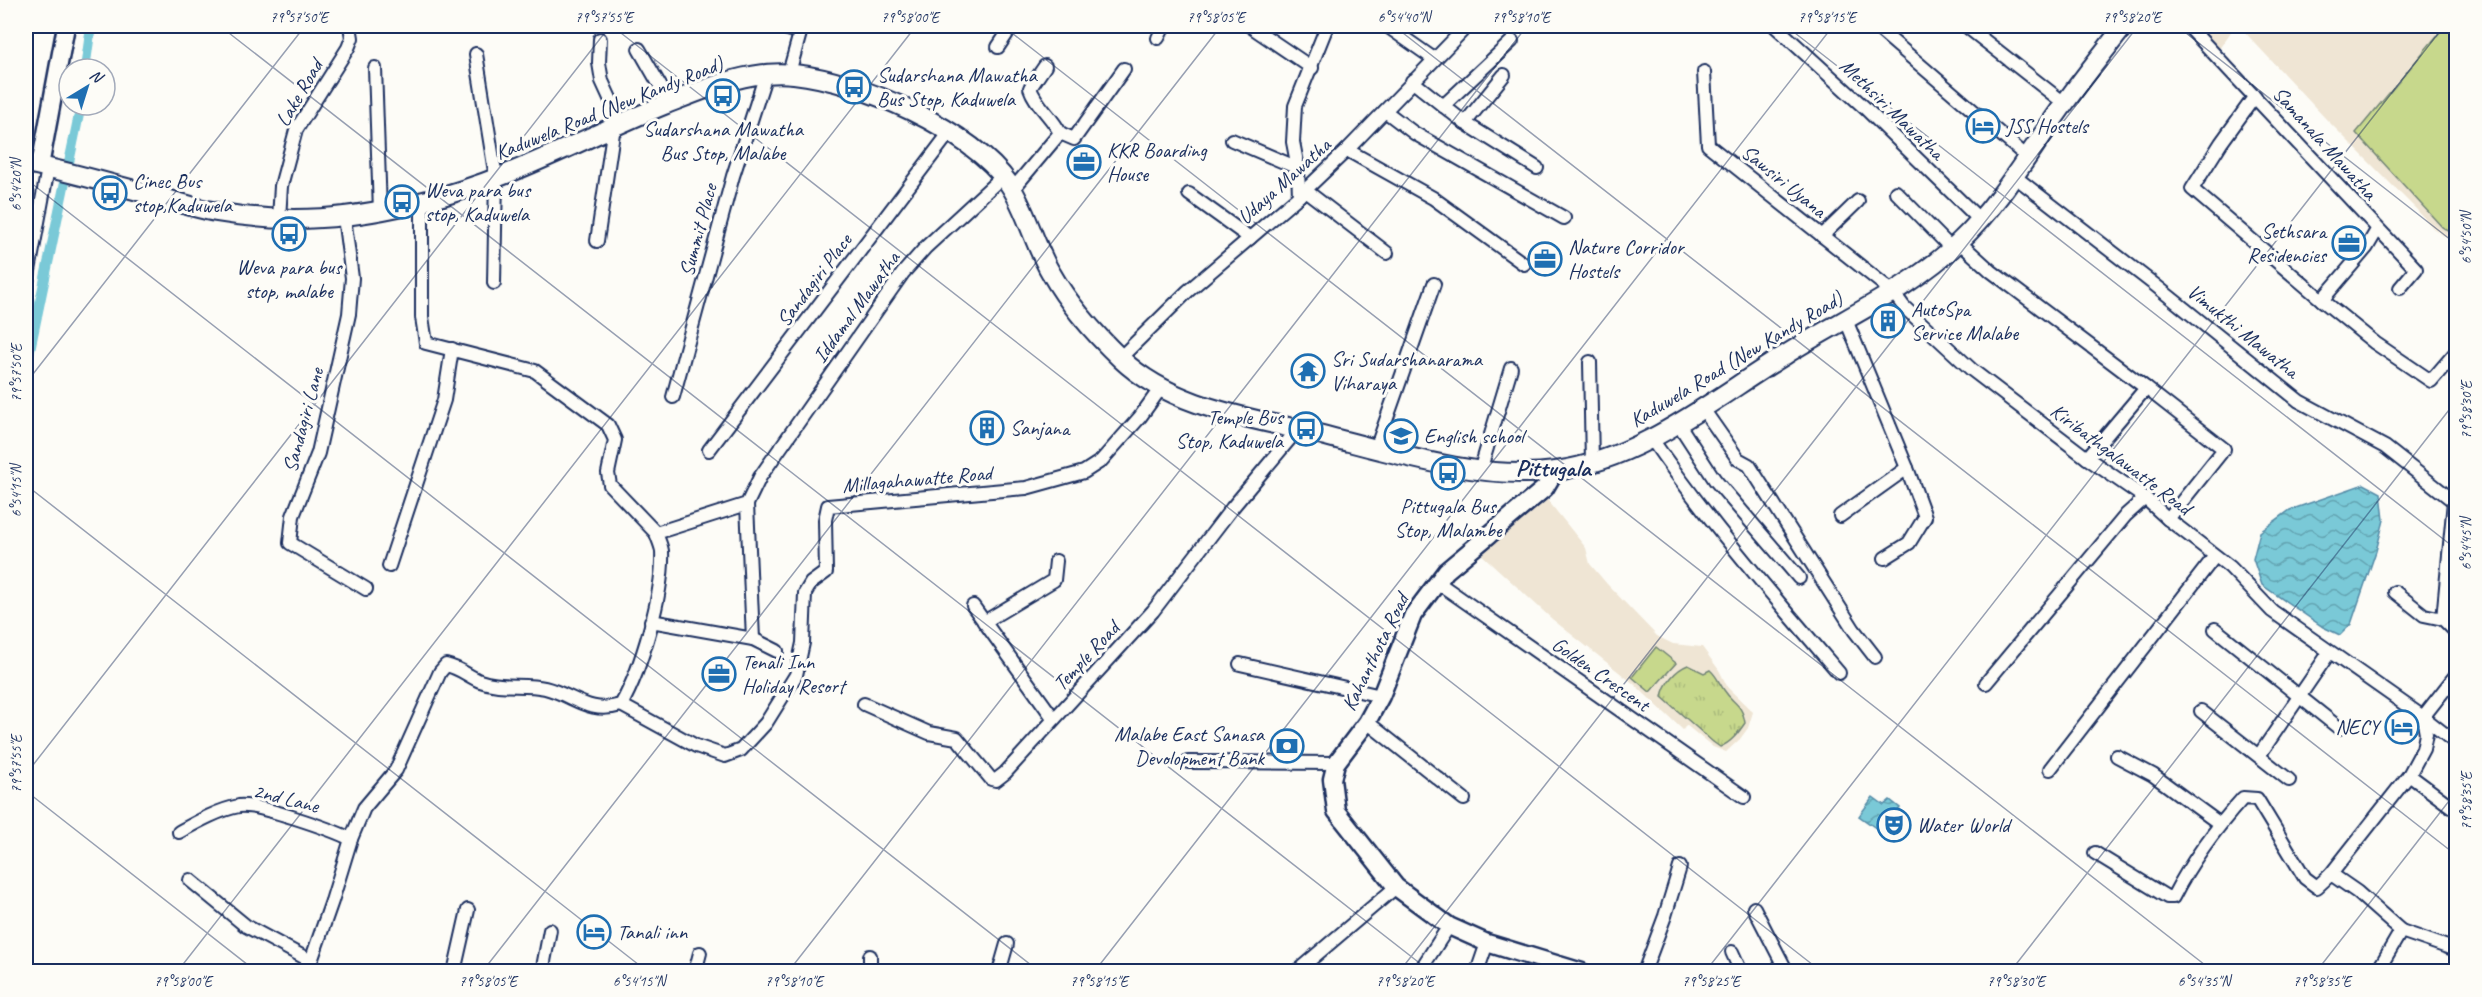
<svg xmlns="http://www.w3.org/2000/svg" width="2482" height="997" viewBox="0 0 2482 997" font-family="Caveat,sans-serif">
<style>
.built{fill:#efe5d4}
.park{fill:url(#park-tufts);stroke:#718475;stroke-width:1.5}
.pitch{fill:#c7d88c;stroke:#718475;stroke-width:1.5}
.water{fill:url(#water-waves);stroke:#548ba7;stroke-width:1.5}
.lines{fill:none;stroke-linecap:round;stroke-linejoin:round}
.canal{stroke:#7ac9d7;stroke-width:10}
.street-casing{stroke:#1b2f5e;stroke-width:16}
.secondary-casing{stroke:#1b2f5e;stroke-width:21}
.primary-casing{stroke:#1b2f5e;stroke-width:22}
.street{stroke:#fdfcf7;stroke-width:12}
.secondary{stroke:#fdfcf7;stroke-width:16}
.primary{stroke:#fdfcf7;stroke-width:18}
.ticks{fill:none;stroke:#1b2f5e;stroke-width:1.5;stroke-opacity:0.45}
.labels{text-anchor:middle;stroke-width:6;stroke-linejoin:round;paint-order:stroke}
.poi-label{font-size:21px;fill:#1b2f5e;stroke:#fdfcf7;text-anchor:start}
.street-label{font-size:21px;fill:#1b2f5e;stroke:#fdfcf7}
.quarter-label{font-size:24px;font-weight:bold;fill:#1b2f5e;stroke:#fdfcf7}
.neatline{fill:none;stroke:#1b2f5e;stroke-width:2}
.ticks-label{font-size:15px;text-anchor:middle;fill:#1b2f5e}
</style>
<defs>
<pattern id="park-tufts" width="24" height="20" patternUnits="userSpaceOnUse" patternTransform="scale(1.5)"><rect width="24" height="20" fill="#c7d88c"/><path d="M3 7l-1-3M5 7V3M7 7l1-3M15 17l-1-3M17 17v-4M19 17l1-3" fill="none" stroke="#aaba7b"/></pattern>
<pattern id="water-waves" width="16" height="10" patternUnits="userSpaceOnUse" patternTransform="scale(1.5)"><rect width="16" height="10" fill="#7ac9d7"/><path d="M0 5q4-4 8 0t8 0" fill="none" stroke="#63a4b2"/></pattern>
</defs>
<rect width="100%" height="100%" fill="#fdfcf7"/>
<filter id="ink" filterUnits="userSpaceOnUse"><feTurbulence type="fractalNoise" baseFrequency=".0167" numOctaves="2"/><feDisplacementMap in="SourceGraphic" scale="12" xChannelSelector="R" yChannelSelector="G"/><feConvolveMatrix kernelMatrix="1 2 1 2 8 2 1 2 1" color-interpolation-filters="sRGB"/></filter>
<g filter="url(#ink)">
<g class="built">
<polygon points="2193,26 2235,26 2217,52"/>
<polygon points="2239,26 2456,26 2456,241 2448,239 2433,228 2416,209 2326,119"/>
<polygon points="1545,497 1586,548 1590,564 1607,584 1657,636 1673,644 1702,647 1719,670 1728,688 1753,712 1748,728 1740,739 1726,752 1713,747 1686,725 1683,730 1634,684 1552,619 1479,552 1503,535"/>
</g>
<path class="park" d="M1688,665L1704,673L1710,670C1717,676 1719,683 1724,690C1733,704 1742,703 1745,723C1738,733 1732,742 1720,747L1713,742L1662,697C1664,684 1675,670 1688,665Z"/>
<g class="pitch">
<polygon points="2445,26 2456,26 2456,236 2442,227 2356,133"/>
<polygon points="1656,647 1676,663 1650,692 1632,677"/>
</g>
<g class="water">
<polygon points="2364,484 2381,493 2384,520 2376,551 2351,624 2340,635 2323,627 2262,585 2253,559 2260,532 2290,510"/>
<polygon points="1873,797 1884,805 1890,800 1900,808 1897,812 1908,820 1894,841 1859,816"/>
</g>
<g class="lines">
<g class="canal">
<polyline points="85,69 91,26"/>
<polyline points="26,369 81,105"/>
</g>
<g class="street-casing">
<g id="street">
<polyline points="778,26 800,33"/>
<polyline points="1250,26 1312,68"/>
<polyline points="1387,26 1434,59"/>
<polyline points="1775,26 1865,108 1980,220"/>
<polyline points="1875,26 2027,157"/>
<polyline points="1966,26 2064,103"/>
<polyline points="2188,26 2416,269 2400,288"/>
<polyline points="1158,38 1164,26"/>
<polyline points="998,47 1012,26"/>
<polyline points="639,49 670,103"/>
<polyline points="476,54 496,178 494,283"/>
<path d="M1045,66L1030,88C1036,106 1052,116 1060,133"/>
<polyline points="375,68 380,211"/>
<polyline points="1704,72 1708,145 1893,292 1904,307 1972,370 2087,458 2145,498 2168,519 2230,567 2272,611 2423,717 2426,734 2423,749 2409,775 2331,874"/>
<polyline points="789,73 802,26"/>
<polyline points="1412,81 1465,123 1537,168"/>
<polyline points="2255,96 2221,143 2192,189 2322,300 2367,247 2377,230"/>
<polyline points="1443,106 1512,41"/>
<polyline points="1385,111 1414,133 1564,218"/>
<polyline points="1465,123 1504,75"/>
<polyline points="1232,140 1298,168"/>
<polyline points="1347,150 1433,198 1524,264"/>
<polyline points="2014,176 2155,285 2299,401 2385,447 2456,503"/>
<polyline points="1013,189 1060,133 1074,139 1124,69"/>
<polyline points="1305,190 1387,253"/>
<polyline points="1896,192 1952,249"/>
<polyline points="1189,194 1250,238"/>
<polyline points="1299,196 1298,168 1293,142 1295,106 1327,26"/>
<polyline points="422,202 422,317 426,343 535,371 608,425 615,440 608,473 610,485 656,533"/>
<polyline points="344,217 352,278 349,314 318,453 293,516 290,543 366,589"/>
<polyline points="279,219 281,186 296,130 348,48 352,38 350,26"/>
<polyline points="1822,236 1858,201"/>
<polyline points="597,241 614,126 613,105 602,81 599,63 600,39"/>
<polyline points="1959,242 1991,271 2146,388 2087,458"/>
<polyline points="26,287 48,168"/>
<polyline points="2322,300 2375,343 2431,381 2456,352"/>
<polyline points="1846,320 1907,468 1925,517 1909,543 1885,558"/>
<polyline points="1120,358 1188,291 1299,196 1347,150 1467,26"/>
<polyline points="1590,362 1592,463"/>
<polyline points="2146,388 2224,449 2168,519"/>
<polyline points="673,397 733,176 766,74"/>
<polyline points="1703,409 1738,459 1749,465 1854,630 1875,657"/>
<polyline points="1678,423 1715,480 1799,578"/>
<path d="M1651,438C1708,521 1774,597 1839,673"/>
<polyline points="1376,449 1434,284"/>
<polyline points="709,450 950,132"/>
<polyline points="1480,471 1511,368"/>
<polyline points="747,504 753,639"/>
<polyline points="1840,516 1907,468"/>
<polyline points="389,566 444,400 452,349"/>
<polyline points="1437,582 1744,797"/>
<polyline points="2395,592 2424,615 2443,619 2456,632"/>
<polyline points="973,606 1054,719"/>
<polyline points="2443,619 2454,501"/>
<polyline points="651,621 753,639 777,651"/>
<polyline points="984,622 1054,580 1056,561"/>
<polyline points="2215,629 2339,728"/>
<polyline points="1240,664 1381,696"/>
<polyline points="2456,675 2423,717 2456,743"/>
<polyline points="1986,683 2126,515 2145,498"/>
<polyline points="864,704 929,733 957,738 991,779 996,780 1005,773 1153,611 1232,508 1298,429"/>
<polyline points="621,705 696,746 725,756 741,750 766,723 796,675 803,643 805,593 811,583 826,572 825,520 828,506 1026,488 1084,472 1101,461 1140,417 1160,389"/>
<polyline points="2201,711 2289,780"/>
<polyline points="1367,722 1464,799"/>
<polyline points="2260,754 2329,653"/>
<polyline points="2117,756 2153,775 2220,824"/>
<polyline points="1188,762 1336,763"/>
<polyline points="2050,769 2215,556"/>
<polyline points="2409,775 2456,810"/>
<path d="M179,832C197,822 218,810 239,806C257,803 333,830 351,839"/>
<path d="M2095,853L2167,897H2173C2192,860 2215,829 2243,798L2257,799L2305,878L2317,887L2331,874L2357,892L2401,931L2377,972"/>
<polyline points="190,880 246,926 311,961"/>
<polyline points="1754,908 1787,972"/>
<polyline points="2401,931 2456,950"/>
<polyline points="1732,952 1741,972"/>
<polyline points="870,956 870,972"/>
<path d="M304,972L311,961L332,901L351,839L364,808L396,770L440,672L446,665C460,668 468,676 480,681C501,689 524,683 545,688C574,695 588,715 621,705C641,670 664,592 662,551C661,545 658,539 656,533L747,504L760,477L903,273L926,247L1003,176"/>
<polyline points="454,972 468,910"/>
<polyline points="542,972 550,930"/>
<polyline points="695,972 700,953"/>
<polyline points="999,972 1007,944"/>
<polyline points="1296,972 1396,887"/>
<polyline points="1419,972 1449,926"/>
<polyline points="1477,972 1487,943"/>
<polyline points="1644,972 1665,916 1680,867"/>
</g>
</g>
<g class="secondary-casing">
<g id="secondary">
<polyline points="40,166 66,26"/>
<polyline points="1555,471 1545,488 1446,571 1413,615 1381,696 1367,722 1336,763 1332,779 1336,811 1396,887 1449,926 1487,943 1582,972"/>
</g>
</g>
<g class="primary-casing">
<path id="primary" d="M26,163C66,171 105,182 145,193C169,199 193,208 216,212C290,225 352,219 424,201C507,181 585,137 664,105C705,89 749,69 794,74C860,81 970,129 1009,184C1027,211 1034,245 1051,273C1069,305 1095,334 1121,359C1175,410 1256,418 1326,436C1396,454 1484,481 1556,471C1642,459 1713,399 1785,355C1843,318 1910,290 1960,241C1996,207 2022,164 2050,124C2073,90 2099,58 2124,26"/>
</g>
<use href="#street" class="street"/>
<use href="#secondary" class="secondary"/>
<use href="#primary" class="primary"/>
</g>
</g>
<path class="ticks" d="M220,26L1431,972M612,26L1822,972M1003,26L2214,972M1394,26L2456,855M1786,26L2456,549M2177,26L2456,244M26,179L1040,972M26,383L305,26M26,485L648,972M26,774L610,26M26,791L257,972M177,972L916,26M482,972L1221,26M788,972L1527,26M1094,972L1833,26M1399,972L2138,26M1705,972L2444,26M2010,972L2456,401M2316,972L2456,792"/>
<defs>
<g id="bus-ring" transform="scale(1.725)"><circle r="9.5" fill="#fdfcf7" stroke="#1f6fb2" stroke-width="1.5"/><path d="M-5-6H5V4H4V6H2V4H-2V6H-4V4H-5ZM-3.5-4V0h7V-4ZM-3.5 1.2v1.5H-2V1.2ZM2 1.2v1.5H3.5V1.2Z" fill="#1f6fb2"/></g>
<g id="hotel-ring" transform="scale(1.725)"><circle r="9.5" fill="#fdfcf7" stroke="#1f6fb2" stroke-width="1.5"/><path d="M-6-4.5h1.5V1H6V5H4.5V3h-9V5H-6ZM-4 0a1.8 1.8 0 1 1 3.6 0ZM.5 0V-2.5h3Q6-2.5 6 0Z" fill="#1f6fb2"/></g>
<g id="office-ring" transform="scale(1.725)"><circle r="9.5" fill="#fdfcf7" stroke="#1f6fb2" stroke-width="1.5"/><path d="M-6-3h4V-5.5h4V-3h4V5H-6ZM-1-4.5V-3h2v-1.5ZM-6 0V1H6V0Z" fill="#1f6fb2"/></g>
<g id="building-ring" transform="scale(1.725)"><circle r="9.5" fill="#fdfcf7" stroke="#1f6fb2" stroke-width="1.5"/><path d="M-4-6H4V6H1V3H-1V6H-4ZM-2.5-4.3h1.7v1.8h-1.7ZM.8-4.3h1.7v1.8H.8ZM-2.5-1h1.7V.8h-1.7ZM.8-1h1.7V.8H.8Z" fill="#1f6fb2"/></g>
<g id="temple-ring" transform="scale(1.725)"><circle r="9.5" fill="#fdfcf7" stroke="#1f6fb2" stroke-width="1.5"/><path d="M0-6L5-2H3V0L6.5 2.5H4V6H1.5V3h-3V6H-4V2.5H-6.5L-3 0V-2H-5Z" fill="#1f6fb2"/></g>
<g id="school-ring" transform="scale(1.725)"><circle r="9.5" fill="#fdfcf7" stroke="#1f6fb2" stroke-width="1.5"/><path d="M0-5L7-2L0 1L-7-2ZM-4 1L0 2.5L4 1V4Q0 6-4 4Z" fill="#1f6fb2"/></g>
<g id="bank-ring" transform="scale(1.725)"><circle r="9.5" fill="#fdfcf7" stroke="#1f6fb2" stroke-width="1.5"/><path d="M-6-4H6V4H-6ZM0-2.3a2.3 2.3 0 1 0 0 4.6a2.3 2.3 0 1 0 0-4.6Z" fill="#1f6fb2"/></g>
<g id="theatre-ring" transform="scale(1.725)"><circle r="9.5" fill="#fdfcf7" stroke="#1f6fb2" stroke-width="1.5"/><path d="M-5-5.5Q0-4 5-5.5V0Q5 5 0 6Q-5 5-5 0ZM-3.3-2.5H-1v1.5H-3.3ZM1-2.5H3.3v1.5H1ZM-2.8 1Q0 5.5 2.8 1Z" fill="#1f6fb2"/></g>
</defs>
<g fill-rule="evenodd">
<use href="#bus-ring" x="854" y="87"/>
<use href="#bus-ring" x="723" y="96"/>
<use href="#hotel-ring" x="1983" y="126"/>
<use href="#office-ring" x="1084" y="162"/>
<use href="#bus-ring" x="110" y="193"/>
<use href="#bus-ring" x="402" y="202"/>
<use href="#bus-ring" x="289" y="234"/>
<use href="#office-ring" x="2349" y="243"/>
<use href="#office-ring" x="1545" y="259"/>
<use href="#building-ring" x="1888" y="321"/>
<use href="#temple-ring" x="1308" y="371"/>
<use href="#building-ring" x="987" y="428"/>
<use href="#bus-ring" x="1306" y="429"/>
<use href="#school-ring" x="1401" y="436"/>
<use href="#bus-ring" x="1448" y="473"/>
<use href="#office-ring" x="719" y="674"/>
<use href="#hotel-ring" x="2402" y="727"/>
<use href="#bank-ring" x="1287" y="746"/>
<use href="#theatre-ring" x="1894" y="825"/>
<use href="#hotel-ring" x="594" y="932"/>
</g>
<g class="labels">
<g class="poi-label">
<text x="877" y="82">Sudarshana Mawatha<tspan x="877" dy="24">Bus Stop, Kaduwela</tspan></text>
<text x="2006" y="133">JSS Hostels</text>
<text x="723" y="136" text-anchor="middle">Sudarshana Mawatha<tspan x="723" dy="24">Bus Stop, Malabe</tspan></text>
<text x="1107" y="157">KKR Boarding<tspan x="1107" dy="24">House</tspan></text>
<text x="133" y="188">Cinec Bus<tspan x="133" dy="24">stop,Kaduwela</tspan></text>
<text x="425" y="197">Weva para bus<tspan x="425" dy="24">stop, Kaduwela</tspan></text>
<text x="2326" y="238" text-anchor="end">Sethsara<tspan x="2326" dy="24">Residencies</tspan></text>
<text x="1568" y="254">Nature Corridor<tspan x="1568" dy="24">Hostels</tspan></text>
<text x="289" y="274" text-anchor="middle">Weva para bus<tspan x="289" dy="24">stop, malabe</tspan></text>
<text x="1911" y="316">AutoSpa<tspan x="1911" dy="24">Service Malabe</tspan></text>
<text x="1331" y="366">Sri Sudarshanarama<tspan x="1331" dy="24">Viharaya</tspan></text>
<text x="1283" y="424" text-anchor="end">Temple Bus<tspan x="1283" dy="24">Stop, Kaduwela</tspan></text>
<text x="1010" y="435">Sanjana</text>
<text x="1424" y="443">English school</text>
<text x="1448" y="513" text-anchor="middle">Pittugala Bus<tspan x="1448" dy="24">Stop, Malambe</tspan></text>
<text x="742" y="669">Tenali Inn<tspan x="742" dy="24">Holiday Resort</tspan></text>
<text x="2379" y="734" text-anchor="end">NECY</text>
<text x="1264" y="741" text-anchor="end">Malabe East Sanasa<tspan x="1264" dy="24">Devolopment Bank</tspan></text>
<text x="1917" y="832">Water World</text>
<text x="617" y="939">Tanali inn</text>
</g>
<g class="street-label">
<text transform="translate(299 93) rotate(-60)" y="7">Lake Road</text>
<text transform="translate(609 108) rotate(-22)" y="7">Kaduwela Road (New Kandy Road)</text>
<text transform="translate(1892 109) rotate(44)" y="7">Methsiri Mawatha</text>
<text transform="translate(2325 143) rotate(48)" y="7">Samanala Mawatha</text>
<text transform="translate(1284 181) rotate(-42)" y="7">Udaya Mawatha</text>
<text transform="translate(1784 181) rotate(39)" y="7">Sawsiri Uyana</text>
<text transform="translate(698 230) rotate(-75)" y="7">Summit Place</text>
<text transform="translate(814 280) rotate(-53)" y="7">Sandagiri Place</text>
<text transform="translate(856 307) rotate(-54)" y="7">Iddamal Mawatha</text>
<text transform="translate(2243 331) rotate(39)" y="7">Vimukthi Mawatha</text>
<text transform="translate(1736 359) rotate(-31)" y="7">Kaduwela Road (New Kandy Road)</text>
<text transform="translate(303 420) rotate(-75)" y="7">Sandagiri Lane</text>
<text transform="translate(2121 459) rotate(37)" y="7">Kiribathgalawatte Road</text>
<text transform="translate(917 479) rotate(-5)" y="7">Millagahawatte Road</text>
<text transform="translate(1375 652) rotate(-64)" y="7">Kahanthota Road</text>
<text transform="translate(1086 656) rotate(-47)" y="7">Temple Road</text>
<text transform="translate(1601 674) rotate(35)" y="7">Golden Crescent</text>
<text transform="translate(286 798) rotate(14)" y="7">2nd Lane</text>
</g>
<g class="quarter-label">
<text x="1553" y="476">Pittugala</text>
</g>
</g>
<rect width="2482" height="997" fill="none" stroke="#fdfcf7" stroke-width="66"/>
<g transform="translate(87 87) rotate(38)"><circle r="28" fill="#fdfcf7" stroke="#a3aaba" stroke-width="1.5"/>
<path d="M0-4.5L10 22L0 15L-10 22Z" fill="#1f6fb2"/>
<text y="-9" font-size="16" font-weight="bold" text-anchor="middle" fill="#1b2f5e">N</text>
</g>
<rect x="33" y="33" width="2416" height="931" class="neatline"/>
<g class="ticks-label">
<text x="299" y="22">79°57'50"E</text>
<text x="604" y="22">79°57'55"E</text>
<text x="910" y="22">79°58'00"E</text>
<text x="1216" y="22">79°58'05"E</text>
<text x="1404" y="22">6°54'40"N</text>
<text x="1521" y="22">79°58'10"E</text>
<text x="1827" y="22">79°58'15"E</text>
<text x="2132" y="22">79°58'20"E</text>
<text transform="translate(16 185) rotate(-90)" y="5">6°54'20"N</text>
<text transform="translate(2466 238) rotate(-90)" y="5">6°54'50"N</text>
<text transform="translate(16 373) rotate(-90)" y="5">79°57'50"E</text>
<text transform="translate(2466 410) rotate(-90)" y="5">79°58'30"E</text>
<text transform="translate(16 491) rotate(-90)" y="5">6°54'15"N</text>
<text transform="translate(2466 544) rotate(-90)" y="5">6°54'45"N</text>
<text transform="translate(16 764) rotate(-90)" y="5">79°57'55"E</text>
<text transform="translate(2466 801) rotate(-90)" y="5">79°58'35"E</text>
<text x="183" y="986">79°58'00"E</text>
<text x="488" y="986">79°58'05"E</text>
<text x="639" y="986">6°54'15"N</text>
<text x="794" y="986">79°58'10"E</text>
<text x="1099" y="986">79°58'15"E</text>
<text x="1405" y="986">79°58'20"E</text>
<text x="1711" y="986">79°58'25"E</text>
<text x="2016" y="986">79°58'30"E</text>
<text x="2204" y="986">6°54'35"N</text>
<text x="2322" y="986">79°58'35"E</text>
</g>
</svg>
